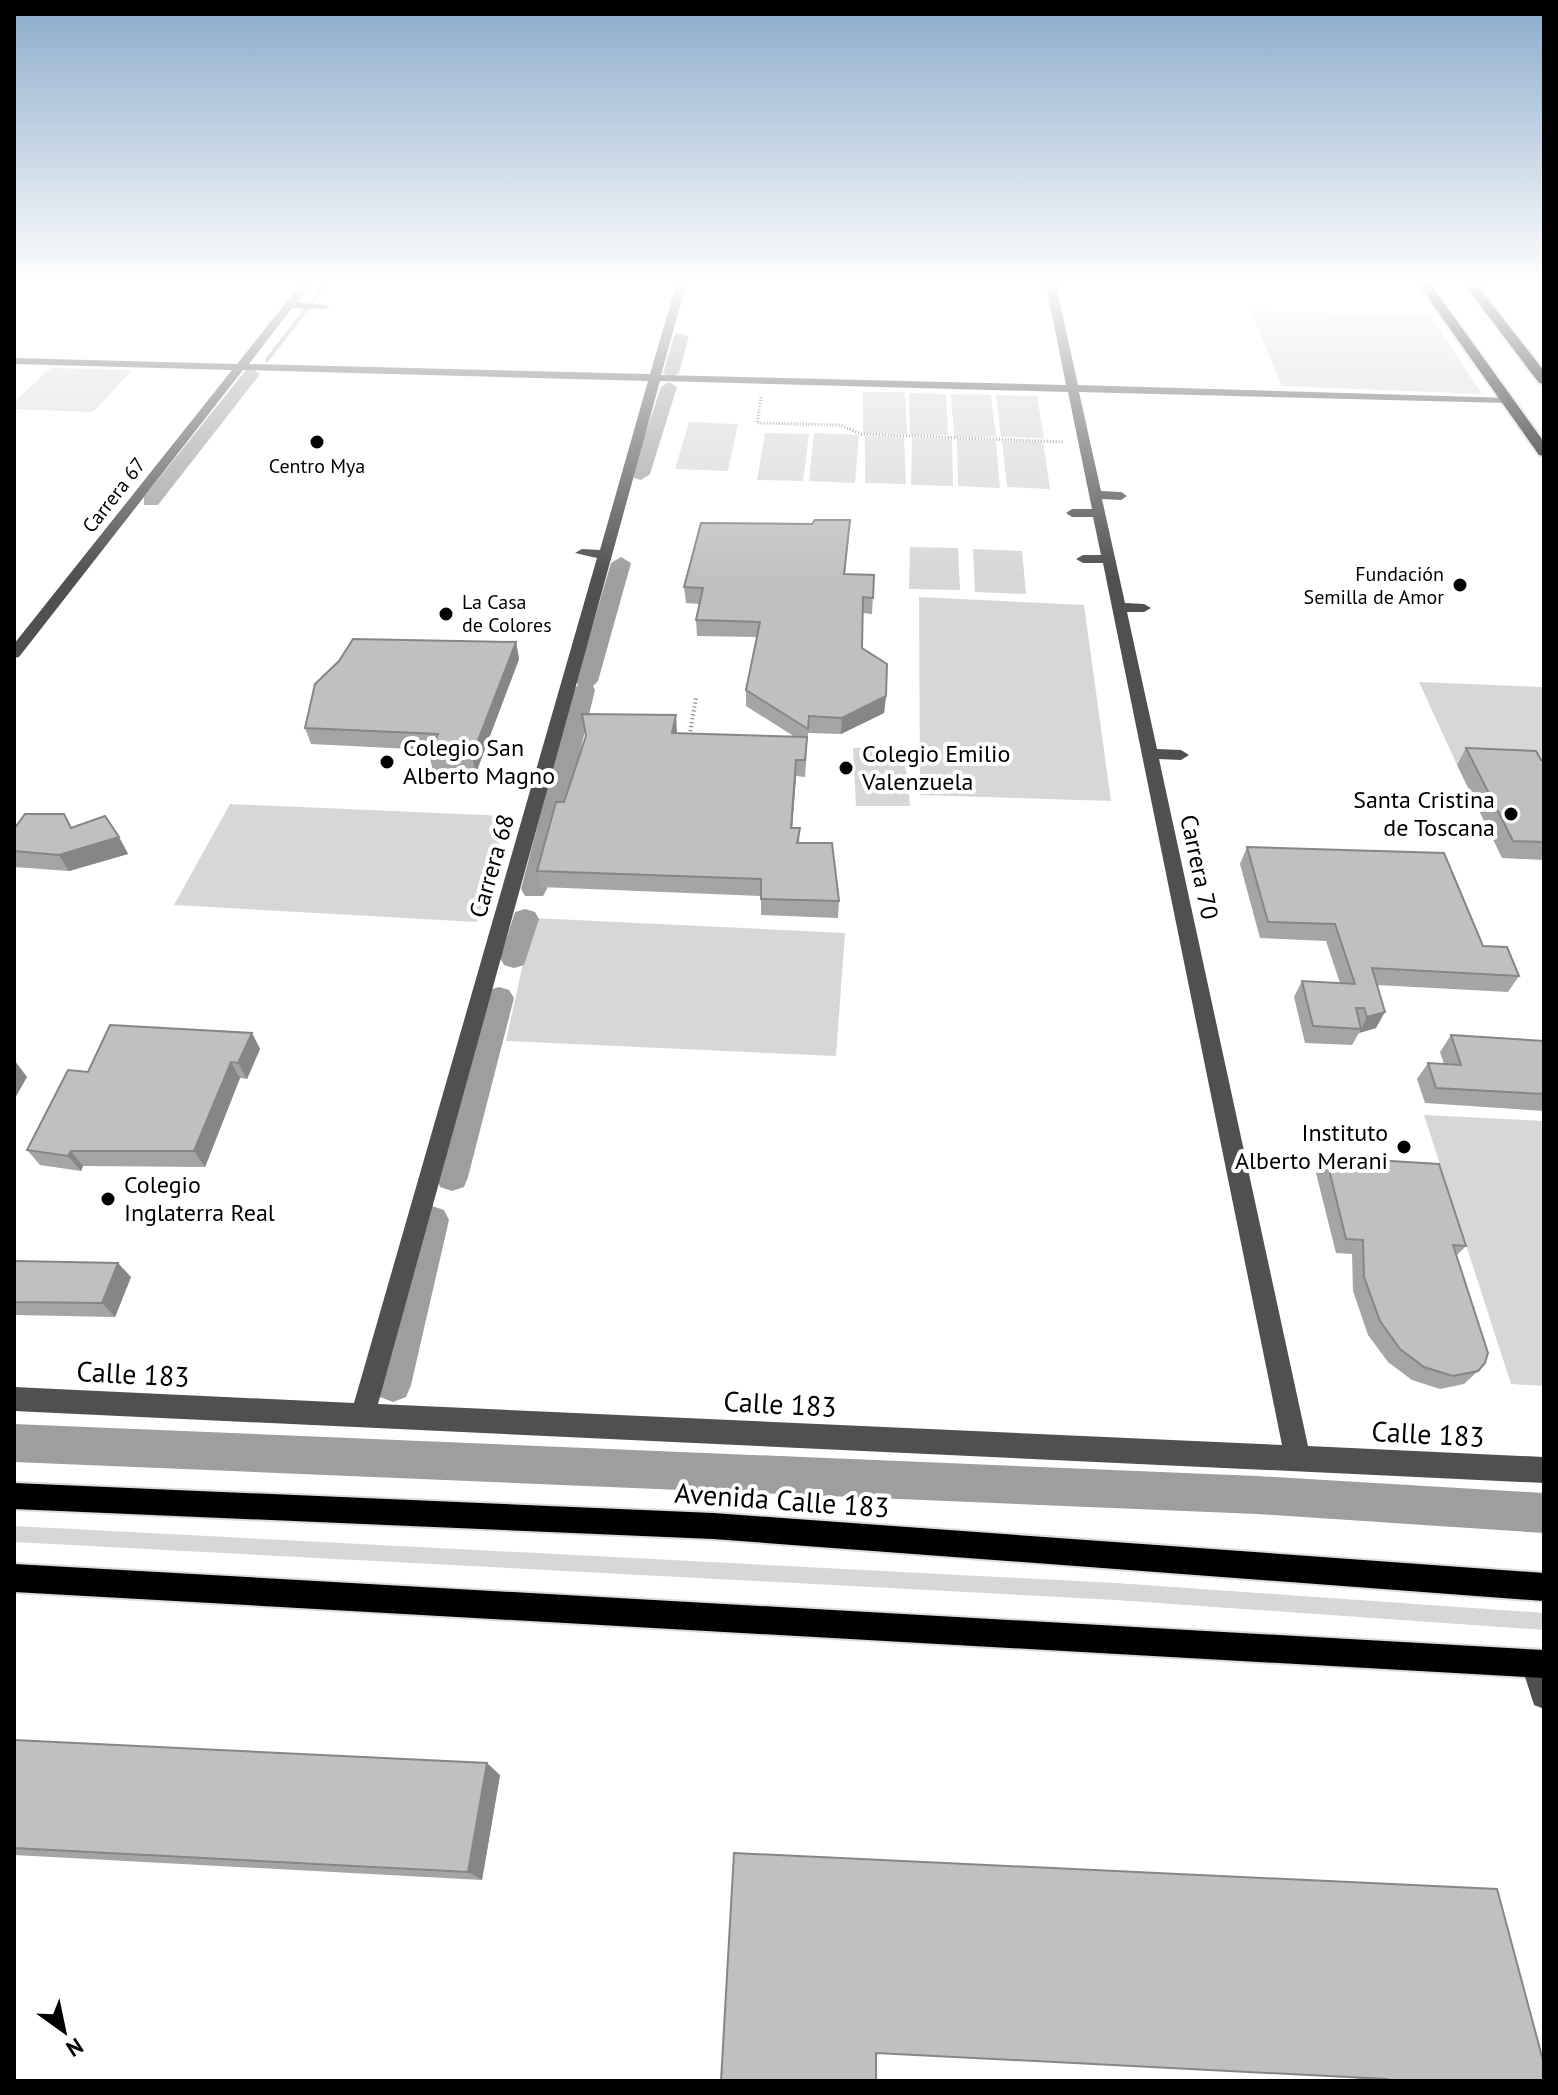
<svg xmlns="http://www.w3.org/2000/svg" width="1558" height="2095" viewBox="0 0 1558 2095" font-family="'PT Sans',sans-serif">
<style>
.green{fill:#d7d7d7}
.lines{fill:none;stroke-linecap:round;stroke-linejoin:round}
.stream{stroke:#9e9e9e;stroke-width:4}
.canal{fill:#9e9e9e;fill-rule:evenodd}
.major-casing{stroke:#dbdbdb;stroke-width:4}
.highway-casing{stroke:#dbdbdb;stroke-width:4}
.path-far1{stroke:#727272;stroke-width:3;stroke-dasharray:1 2;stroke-linecap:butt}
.path{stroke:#727272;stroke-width:4;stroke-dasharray:1 3;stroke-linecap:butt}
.minor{fill:#505050;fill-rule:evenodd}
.major{fill:#000;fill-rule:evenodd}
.highway{fill:#000;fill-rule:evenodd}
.wall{fill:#a5a5a5}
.shaded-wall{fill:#868686}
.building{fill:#c0c0c0;stroke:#868686;stroke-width:2}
.poi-dot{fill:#000;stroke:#fff;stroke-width:3}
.labels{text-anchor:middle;stroke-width:8;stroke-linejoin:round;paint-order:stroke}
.far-poi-label{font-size:20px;fill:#000;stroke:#fff}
.far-street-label{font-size:20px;fill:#000;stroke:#fff}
.poi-label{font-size:24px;fill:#000;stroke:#fff;text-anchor:start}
.street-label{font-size:24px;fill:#000;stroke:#fff}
.near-street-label{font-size:28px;fill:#000;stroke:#fff}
</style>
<rect width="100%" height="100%" fill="#fff"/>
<g class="green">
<polygon points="1251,311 1429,315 1482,394 1282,386"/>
<polygon points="51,368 132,370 93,412 14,409 14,402"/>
<polygon points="863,392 905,392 907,434 863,433"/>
<polygon points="909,393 946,394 948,435 910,435"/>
<polygon points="951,394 991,395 996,437 954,437"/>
<polygon points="996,395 1037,396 1044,438 1001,437"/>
<polygon points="689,422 738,424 728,471 675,469"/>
<polygon points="765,433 809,434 803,481 757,480"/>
<polygon points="814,433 859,435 855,483 809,481"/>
<polygon points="865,436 904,437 906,484 865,483"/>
<polygon points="912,438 952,439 953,486 911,485"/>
<polygon points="957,439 996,441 1000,488 958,486"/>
<polygon points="1002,441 1043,442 1050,489 1007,487"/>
<polygon points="910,547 958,548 960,590 909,589"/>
<polygon points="973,549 1022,551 1026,594 975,592"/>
<polygon points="919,597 1084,605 1111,801 920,795"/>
<polygon points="1419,682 1544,687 1544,768 1457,765"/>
<polygon points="904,747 910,806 856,806 853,748"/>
<polygon points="230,804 507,816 477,922 174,905"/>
<polygon points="533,918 845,933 836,1056 506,1041"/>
<polygon points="1424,1115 1544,1121 1544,1386 1511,1384"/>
<polygon points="14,1526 1116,1583 1544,1613 1544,1630 1116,1600 14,1542"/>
</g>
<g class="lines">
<polyline class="stream" points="267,360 325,285"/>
<g class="canal">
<polygon points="675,333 689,336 679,373 671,378 663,373"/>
<polygon points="252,369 260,374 158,505 144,505 144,497 246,370"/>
<polygon points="669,382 677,387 650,474 641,480 634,478 632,474 661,387"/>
<polygon points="621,557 631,563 598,681 593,686 595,690 547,889 543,896 525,896 521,889 573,690 578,685 576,681 611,563"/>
<polygon points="525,909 535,912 539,919 524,965 514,968 504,965 500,958 515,912"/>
<polygon points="499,987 509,990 514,998 468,1177 464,1187 452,1191 440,1187 436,1177 484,998 489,990"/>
<polygon points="432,1206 444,1210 449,1220 411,1385 406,1397 393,1402 380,1397 375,1385 415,1220 420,1210"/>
<polygon points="14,1424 1257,1476 1544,1493 1544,1533 1257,1514 14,1462"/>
</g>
<g class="major-casing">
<g id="major">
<polygon points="14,1483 713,1513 1544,1573 1544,1601 713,1539 14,1509"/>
<polygon points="14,1564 1544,1650 1544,1678 14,1592"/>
</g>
</g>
<g class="highway-casing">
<g id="highway">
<polygon points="1419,285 1431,285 1544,442 1544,456 1539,455"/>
<polygon points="1465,285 1477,285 1544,371 1544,384 1539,383"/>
</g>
</g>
<polyline class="path-far1" points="761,397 757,423 840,425 861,434 1064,442"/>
<polyline class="path" points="689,739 696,698"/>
<g class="minor">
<path d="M300,285H310L297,302L330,306L325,309L292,308L249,364L650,374L676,285H686L661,375L1066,385L1046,285H1056L1078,385L1511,398V402L1507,403L1079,392L1101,491L1121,492L1127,496L1121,500L1102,499L1125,603L1144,604L1151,608L1144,612H1127L1157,749L1181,750L1189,755L1181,760L1159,759L1308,1446L1544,1457V1483L14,1411V1387L354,1403L597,558L575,553L582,549L600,550L648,381L243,370L19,657L14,658V644L232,370L14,364V358L237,364ZM660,381L1068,392L1092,509H1072L1066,513L1072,517H1093L1101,555H1083L1076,559L1083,563H1103L1282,1445L378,1404Z"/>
<polygon points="1535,1650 1544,1654 1544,1709 1534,1705 1521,1664 1525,1654"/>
</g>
<use href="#major" class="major"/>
<use href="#highway" class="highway"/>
</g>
<g class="wall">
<polygon points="849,536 845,574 874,575 872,614 863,613 862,648 886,696 884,713 841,734 808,733 805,777 796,776 792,828 800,828 799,843 839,901 838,918 761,915 761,896 541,887 537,871 564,802 677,733 795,737 746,706 746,690 757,637 697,636 696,620 700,604 686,603 684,587"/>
<polygon points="516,642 519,659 476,773 433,771 429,754 431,750 311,744 305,728"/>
<polygon points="1466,748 1544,760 1544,860 1502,858 1457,765"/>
<polygon points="72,827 119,837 128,854 69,871 14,867 14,829"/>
<polygon points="1247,847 1483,946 1519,976 1508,992 1377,985 1376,1028 1359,1033 1352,1045 1305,1043 1294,997 1302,981 1340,983 1326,941 1260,938 1240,864"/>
<polygon points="252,1033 260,1049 247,1079 240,1078 205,1167 83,1166 81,1171 40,1165 27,1150"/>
<polygon points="1451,1035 1544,1041 1544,1111 1425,1103 1417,1079 1428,1063 1444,1064 1440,1052"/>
<polygon points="1326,1157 1466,1246 1456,1256 1478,1371 1464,1384 1440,1389 1412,1380 1388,1362 1368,1335 1353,1291 1352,1254 1336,1253 1316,1173"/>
<polygon points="14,1261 131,1277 115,1317 14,1315"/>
<polygon points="14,1740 500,1775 482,1880 14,1855"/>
<polygon points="734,1853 1544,2081 1357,2081 1356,2077 876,2053"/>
</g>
<g class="shaded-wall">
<polygon points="516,642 519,659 476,773 472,756"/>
<polygon points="886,696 884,713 841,734 842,718"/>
<polygon points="676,715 677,732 673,749 672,733"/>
<polygon points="796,760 796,776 791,844 791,828"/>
<polygon points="119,837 128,854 69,871 59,855"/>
<polygon points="1385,1012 1376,1028 1359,1033 1367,1017"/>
<polygon points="252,1033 260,1049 247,1079 238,1063"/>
<polygon points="15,1061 27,1077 14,1100 14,1062"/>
<polygon points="231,1062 240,1078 205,1167 194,1151"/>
<polygon points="71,1151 83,1166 81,1171 68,1156"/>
<polygon points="118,1263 131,1277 115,1317 102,1303"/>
<polygon points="487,1763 500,1775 482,1880 468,1872"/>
</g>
<g class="building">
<polygon points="815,520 850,520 844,574 874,575 873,598 863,597 862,648 887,664 886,696 842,718 809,716 808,729 746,690 760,622 696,620 703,588 684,587 701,523 812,524"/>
<polygon points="353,639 516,642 472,756 429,754 438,734 305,728 315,684 339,661"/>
<polygon points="582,714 676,715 672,733 807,737 805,760 796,760 791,828 800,828 797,843 832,843 839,901 761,899 761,879 537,871 556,802 564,802 586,736"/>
<polygon points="1466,748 1536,751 1541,760 1544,760 1544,842 1513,841"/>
<polygon points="25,814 64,814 71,828 105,816 119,837 59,855 14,851 14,829"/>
<polygon points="1247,847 1444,853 1483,946 1507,947 1519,976 1372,968 1385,1012 1367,1017 1364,1008 1356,1008 1361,1029 1313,1026 1302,981 1355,984 1335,924 1268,922"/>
<polygon points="110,1025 252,1033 238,1063 231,1062 194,1151 71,1151 68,1156 27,1150 68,1070 88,1072"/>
<polygon points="1451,1035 1544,1041 1544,1094 1436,1088 1428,1063 1461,1065"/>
<polygon points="1326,1157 1439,1164 1466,1246 1453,1245 1488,1353 1485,1363 1478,1371 1453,1376 1424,1367 1400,1349 1380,1321 1364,1277 1363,1240 1346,1239"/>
<polygon points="14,1261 118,1263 102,1303 14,1302"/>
<polygon points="14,1740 487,1763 468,1872 14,1848"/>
<polygon points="734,1853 1497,1889 1544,2064 1544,2081 1387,2081 1387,2079 876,2053 876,2081 721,2081"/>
</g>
<linearGradient id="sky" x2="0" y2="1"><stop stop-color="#8aabca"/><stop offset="0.49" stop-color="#fff"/><stop offset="1" stop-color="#fff" stop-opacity="0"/></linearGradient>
<rect width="1558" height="578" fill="url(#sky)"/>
<g class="poi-dot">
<circle cx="317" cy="442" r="8"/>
<circle cx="1460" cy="585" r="8"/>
<circle cx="446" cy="614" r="8"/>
<circle cx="387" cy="762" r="8"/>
<circle cx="846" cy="768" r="8"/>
<circle cx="1511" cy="814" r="8"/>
<circle cx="1404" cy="1147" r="8"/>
<circle cx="108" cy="1199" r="8"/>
</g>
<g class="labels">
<g class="far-poi-label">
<text x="317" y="473">Centro Mya</text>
<text x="1444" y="581" text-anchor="end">Fundación<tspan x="1444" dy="23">Semilla de Amor</tspan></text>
<text x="462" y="609" text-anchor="start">La Casa<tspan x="462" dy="23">de Colores</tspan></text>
</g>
<g class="far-street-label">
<text transform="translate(114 495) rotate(-52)" y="7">Carrera 67</text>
</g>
<g class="poi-label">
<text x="403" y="756">Colegio San<tspan x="403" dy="28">Alberto Magno</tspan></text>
<text x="862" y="762">Colegio Emilio<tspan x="862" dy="28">Valenzuela</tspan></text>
<text x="1495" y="808" text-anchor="end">Santa Cristina<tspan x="1495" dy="28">de Toscana</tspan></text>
<text x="1388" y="1141" text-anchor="end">Instituto<tspan x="1388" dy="28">Alberto Merani</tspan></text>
<text x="124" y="1193">Colegio<tspan x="124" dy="28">Inglaterra Real</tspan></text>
</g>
<g class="street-label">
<text transform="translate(492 866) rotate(-74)" y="8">Carrera 68</text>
<text transform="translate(1199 867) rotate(78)" y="8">Carrera 70</text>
</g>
<g class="near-street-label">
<text transform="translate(133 1374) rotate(3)" y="10">Calle 183</text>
<text transform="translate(780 1404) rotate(3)" y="10">Calle 183</text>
<text transform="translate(1428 1434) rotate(3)" y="10">Calle 183</text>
<text transform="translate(782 1500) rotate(4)" y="10">Avenida Calle 183</text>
</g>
</g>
<rect width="1558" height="2095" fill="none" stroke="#000000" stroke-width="32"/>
<g transform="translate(64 2031) rotate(147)" stroke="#ffffff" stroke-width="6" paint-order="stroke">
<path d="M0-6L14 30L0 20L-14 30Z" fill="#000000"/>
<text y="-12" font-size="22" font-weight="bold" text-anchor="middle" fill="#000000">N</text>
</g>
</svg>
